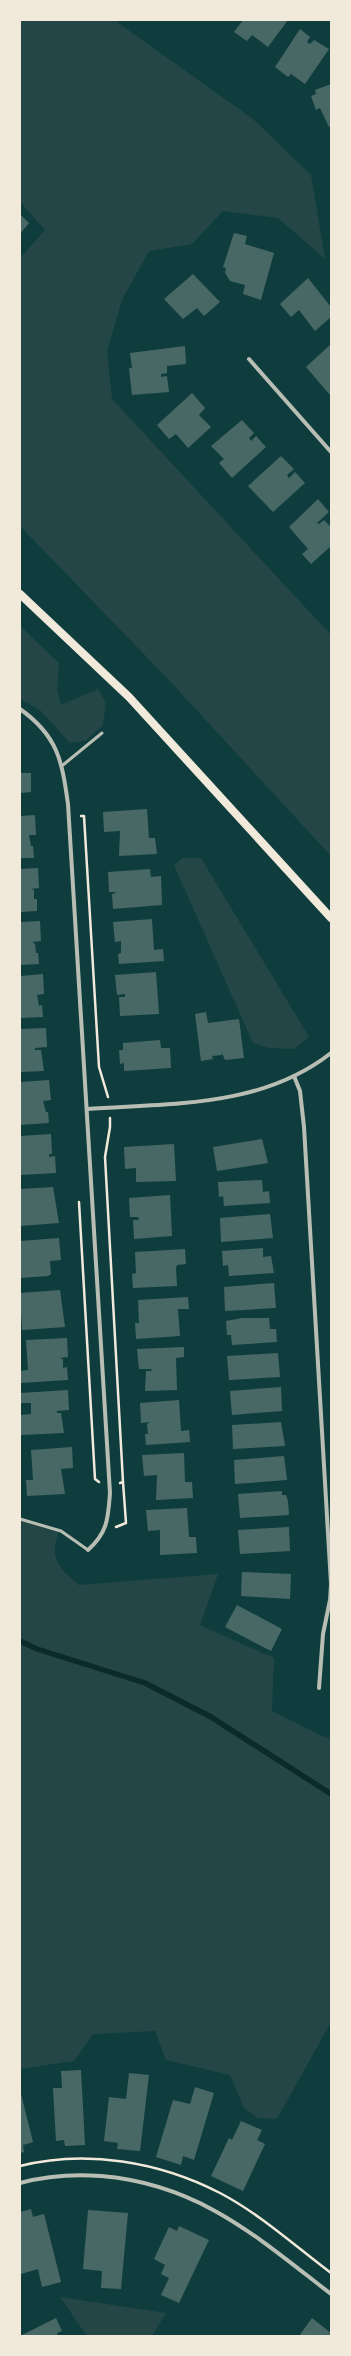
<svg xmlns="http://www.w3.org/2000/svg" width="351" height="2356" viewBox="0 0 351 2356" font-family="'Asap Condensed',sans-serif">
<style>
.green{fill:#244646}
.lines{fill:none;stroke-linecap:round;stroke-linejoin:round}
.stream{stroke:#0a2a2b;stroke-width:5.5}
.building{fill:#486865}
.path{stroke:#f1e9da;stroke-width:2.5}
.service{stroke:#b8beb3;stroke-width:3}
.minor{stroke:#b8beb3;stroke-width:4}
.secondary{stroke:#f1e9da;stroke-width:8}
</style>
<rect width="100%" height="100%" fill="#0f3d3e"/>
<g class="green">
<polygon points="20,20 114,20 253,119 311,175 325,259 278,218 223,211 192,244 149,251 122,300 107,351 112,399 331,635 331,856 167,678 20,526 20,258 45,230 20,202"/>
<polygon points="20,626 59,663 57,690 61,705 98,689 106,703 103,725 85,741 70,743 40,710 20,699"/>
<polygon points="183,858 201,858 309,1037 294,1049 269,1048 253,1043 174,865"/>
<path d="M20,1520L59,1531C49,1559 57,1567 79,1585L218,1574L200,1625L274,1658L272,1711L331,1740V2022L277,2119L258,2118L244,2108L230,2075L166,2060L155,2031L93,2034L74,2061L20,2069Z"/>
<polygon points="60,2297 166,2313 152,2336 87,2336"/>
</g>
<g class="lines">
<polyline class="stream" points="20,1641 37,1649 145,1683 211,1717 331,1794"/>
</g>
<g class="building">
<polygon points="243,20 288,20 268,47 252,35 247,41 234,32"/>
<polygon points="300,29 310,37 307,42 310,44 314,40 329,49 305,84 291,74 288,77 275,67"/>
<polygon points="331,84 331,126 329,127 320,108 316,110 311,96 316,94 315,90"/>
<polygon points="20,214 29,223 20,234"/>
<polygon points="234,233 247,236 245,244 274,253 261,300 243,294 245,285 230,281 225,273 226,268 223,267"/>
<polygon points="193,274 220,302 204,316 197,308 183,319 164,299"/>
<polygon points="308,278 331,307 331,317 315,331 299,310 291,317 280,304"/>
<polygon points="331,344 331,394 330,395 306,367"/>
<polygon points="185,346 186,364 167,366 167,373 161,374 161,377 167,376 169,392 132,395 129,368 132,368 130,353"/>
<polygon points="192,393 205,408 199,415 211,427 188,448 176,434 169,439 157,425"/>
<polygon points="242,420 254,433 249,438 251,441 256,436 266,447 232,478 219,463 224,459 211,446"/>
<polygon points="281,456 294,469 287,475 289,478 295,472 305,483 273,512 248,486"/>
<polygon points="318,499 329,512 317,523 319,524 324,520 331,527 331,546 311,564 302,554 308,549 289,527"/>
<polygon points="20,773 31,773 31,792 20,793"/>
<polygon points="147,809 149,838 155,838 157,854 119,856 120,831 104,832 103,812"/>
<polygon points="35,815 36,835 29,835 31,846 33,846 34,858 20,858 20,816"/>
<polygon points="38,868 39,888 31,889 34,890 34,899 37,899 37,911 20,912 20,869"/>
<polygon points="150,869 151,877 161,876 162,905 113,909 112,894 116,893 115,892 109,892 108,872"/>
<polygon points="152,919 154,950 163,949 164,961 119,964 118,954 121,953 121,941 115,942 113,922"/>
<polygon points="40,921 41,941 32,942 35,944 36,953 38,953 39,964 20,965 20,922"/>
<polygon points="156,972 159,1014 120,1016 119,997 125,997 125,994 117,995 115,975"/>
<polygon points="43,974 44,994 37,995 39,1006 42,1005 43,1017 20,1018 20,976"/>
<polygon points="206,1012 208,1023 239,1019 244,1058 225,1060 222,1053 222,1055 212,1056 213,1059 201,1061 195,1014"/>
<polygon points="46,1028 47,1047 35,1048 35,1050 41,1050 44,1071 20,1072 20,1029"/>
<polygon points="160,1040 161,1048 170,1048 171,1068 124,1071 124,1063 120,1064 119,1050 123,1050 123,1043"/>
<polygon points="49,1080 51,1100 43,1101 46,1112 48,1112 49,1123 20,1125 20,1082"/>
<polygon points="51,1134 52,1154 49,1154 49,1157 55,1156 56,1173 20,1175 20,1136"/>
<polygon points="262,1139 268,1163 217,1171 213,1147"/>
<polygon points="174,1144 176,1181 136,1182 136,1168 125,1169 124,1147"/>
<polygon points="262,1180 263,1192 269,1191 270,1203 224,1206 223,1196 219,1197 218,1182"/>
<polygon points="53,1187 59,1223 20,1226 20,1189"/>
<polygon points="170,1195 172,1236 134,1239 133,1220 139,1220 138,1217 130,1217 129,1198"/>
<polygon points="270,1214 273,1238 221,1242 220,1218"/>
<polygon points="59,1238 61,1260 50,1261 51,1274 48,1276 20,1278 20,1241"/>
<polygon points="263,1248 263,1257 271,1256 274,1273 229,1276 228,1265 223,1266 222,1251"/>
<polygon points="185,1249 186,1264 177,1265 176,1268 177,1286 133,1288 132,1274 136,1273 135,1252"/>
<polygon points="274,1283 276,1308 225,1311 224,1287"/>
<polygon points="60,1290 65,1327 22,1330 20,1293"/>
<polygon points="188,1297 189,1309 178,1309 180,1336 136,1339 135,1323 139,1323 138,1300"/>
<polygon points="242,1318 269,1318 270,1329 276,1329 277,1342 232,1345 231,1335 227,1335 226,1321"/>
<polygon points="67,1338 68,1357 59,1358 63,1359 63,1368 67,1367 68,1380 20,1383 20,1371 28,1370 26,1340"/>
<polygon points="184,1347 184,1357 176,1358 177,1390 145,1391 146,1371 152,1371 151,1369 139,1369 137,1349"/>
<polygon points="278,1353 280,1377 229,1380 227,1356"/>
<polygon points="281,1387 282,1411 232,1415 230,1391"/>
<polygon points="68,1390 69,1410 57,1411 57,1413 61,1413 64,1433 21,1435 20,1415 31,1414 31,1403 20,1403 20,1393"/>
<polygon points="179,1400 181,1431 189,1430 190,1442 146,1445 145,1434 148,1434 147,1424 150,1422 141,1423 140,1403"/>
<polygon points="281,1422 285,1446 233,1449 232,1425"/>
<polygon points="72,1447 73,1468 61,1469 65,1494 27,1496 26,1480 33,1480 31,1450"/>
<polygon points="184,1453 185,1482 192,1482 193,1498 156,1500 157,1475 144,1476 142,1455"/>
<polygon points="284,1456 287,1480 235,1484 234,1460"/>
<polygon points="282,1491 282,1495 286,1495 288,1501 289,1515 240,1518 238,1494"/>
<polygon points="187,1508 189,1537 196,1537 197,1553 160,1555 160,1530 148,1531 146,1510"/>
<polygon points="289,1527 290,1551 240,1554 238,1530"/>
<polygon points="242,1572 291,1574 290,1599 241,1596"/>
<polygon points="237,1605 282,1629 271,1651 225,1627"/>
<polygon points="81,2070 85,2145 65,2146 64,2140 56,2141 53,2088 62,2088 61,2071"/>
<polygon points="129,2073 149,2075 140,2151 117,2149 118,2143 104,2141 109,2097 126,2099"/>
<polygon points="195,2087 214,2093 194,2160 183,2156 181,2165 156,2157 173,2100 190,2104"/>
<polygon points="20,2090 33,2142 23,2145 24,2152 20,2153"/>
<polygon points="241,2121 262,2130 257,2140 265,2144 243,2191 211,2176 229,2138 232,2140"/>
<polygon points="31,2209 33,2217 44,2214 61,2282 42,2287 38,2269 21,2274 20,2212"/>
<polygon points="88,2210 128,2213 121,2289 101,2288 102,2271 83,2269"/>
<polygon points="179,2226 209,2240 179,2303 161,2295 169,2278 161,2274 165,2265 154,2259 169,2227 177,2231"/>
<polygon points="56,2318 62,2331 57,2333 58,2336 20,2336"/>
<polygon points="312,2318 331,2333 331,2336 299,2336"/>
</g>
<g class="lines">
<g class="path">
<polyline points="81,816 84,816 99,1067 108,1097"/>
<polyline points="110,1118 110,1127 105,1157 123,1482"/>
<polyline points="79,1202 95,1479 99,1482"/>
<polyline points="116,1527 126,1523 123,1482 120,1483"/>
<path d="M20,2166C86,2149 160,2162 220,2193C260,2214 295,2246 331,2273"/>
</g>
<g class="service">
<polyline points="63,765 102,733"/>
<polyline points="20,1519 61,1531 88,1550"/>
</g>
<g class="minor">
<polyline points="249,359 331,452"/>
<path d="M20,709C58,736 62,761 68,804L110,1493C108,1518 108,1532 88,1550"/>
<polyline points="294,1076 300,1091 304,1127 331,1584 330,1600 323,1634 319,1688"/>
<path d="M87,1109C171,1103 261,1108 331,1053"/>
<path d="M20,2183C46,2176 74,2174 101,2176C199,2184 257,2237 331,2294"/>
</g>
<polyline class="secondary" points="20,594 129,697 331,918"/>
</g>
<rect width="351" height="2356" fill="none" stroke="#f1e9da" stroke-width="42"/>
</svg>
